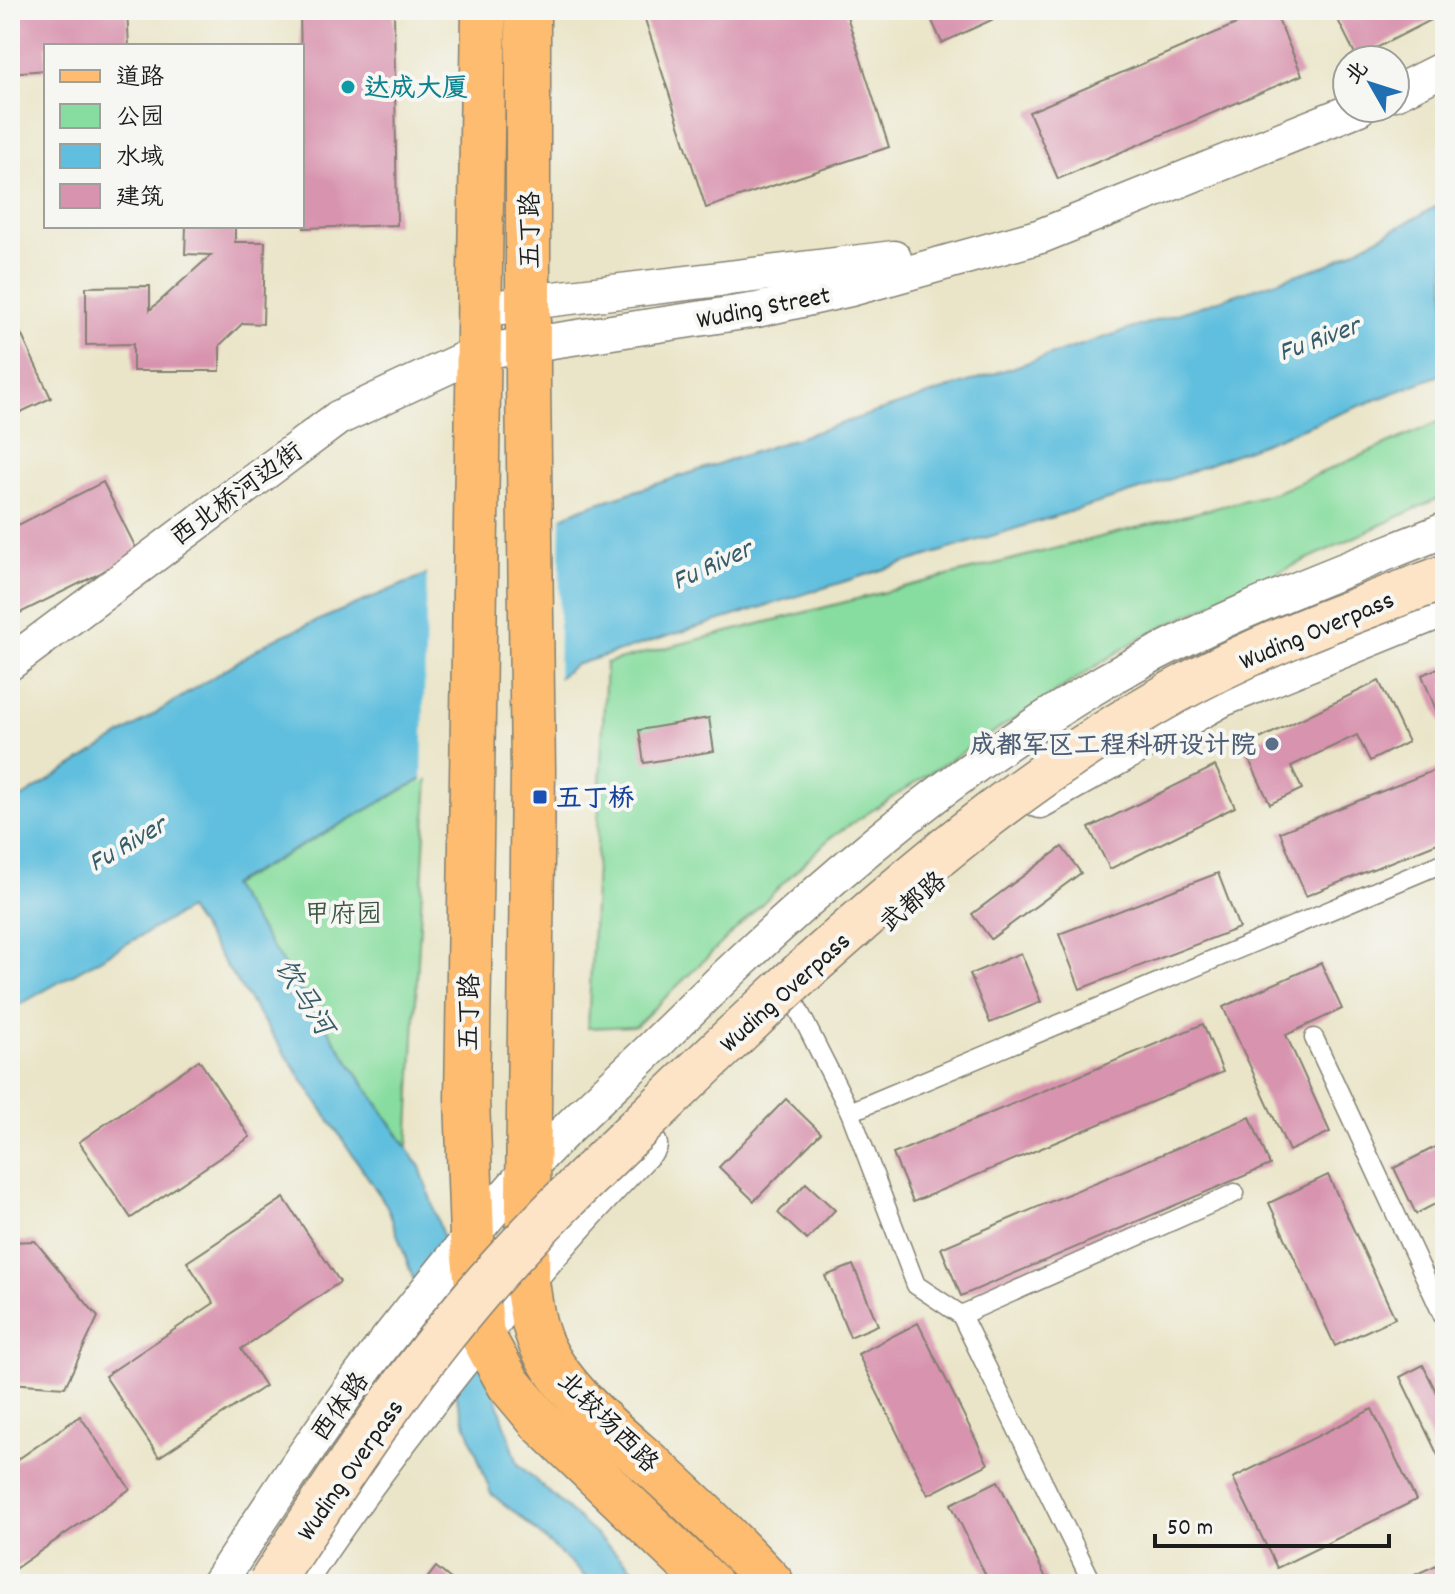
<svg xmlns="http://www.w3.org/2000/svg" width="1455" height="1594" viewBox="0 0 1455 1594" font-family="Dekko,'LXGW WenKai TC',sans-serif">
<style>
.green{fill:#87dd9f;stroke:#527c5e;stroke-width:2}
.water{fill:#60bfde;stroke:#3e6e7d;stroke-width:2}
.pier{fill:#eae5c8}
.building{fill:#d893ae}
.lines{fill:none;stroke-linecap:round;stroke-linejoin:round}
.lane-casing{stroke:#838072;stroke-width:21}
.street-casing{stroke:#838072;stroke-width:37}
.primary-casing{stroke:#838072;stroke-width:47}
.lane{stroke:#fff;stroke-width:18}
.street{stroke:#fff;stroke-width:34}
.primary{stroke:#fdbc70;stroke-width:44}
.secondary-bridge-casing{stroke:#838072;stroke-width:47;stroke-linecap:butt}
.secondary-bridge{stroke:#fee4c6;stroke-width:44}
.culture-dot{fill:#0f9aa8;stroke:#f6f6f2;stroke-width:3}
.service-dot{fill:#5c6f8a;stroke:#f6f6f2;stroke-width:3}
.transit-dot{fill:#1a4fb4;stroke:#f6f6f2;stroke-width:3}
.labels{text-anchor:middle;stroke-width:8;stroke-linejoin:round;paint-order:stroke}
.culture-label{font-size:26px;font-weight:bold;fill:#0d838f;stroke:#f6f6f2;text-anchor:start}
.street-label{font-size:26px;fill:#1c1c1c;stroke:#f6f6f2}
.service-label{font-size:26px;font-weight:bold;fill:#4e5e75;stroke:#f6f6f2;text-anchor:end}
.transit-label{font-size:26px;font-weight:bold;fill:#164399;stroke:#f6f6f2;text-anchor:start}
.park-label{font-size:26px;fill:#3c5643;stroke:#f6f6f2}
.water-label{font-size:28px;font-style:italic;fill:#375d6a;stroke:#f6f6f2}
</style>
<rect width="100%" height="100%" fill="#f6f6f2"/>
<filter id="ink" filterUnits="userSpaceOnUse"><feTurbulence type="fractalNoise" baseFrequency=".0125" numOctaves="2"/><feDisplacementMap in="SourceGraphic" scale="16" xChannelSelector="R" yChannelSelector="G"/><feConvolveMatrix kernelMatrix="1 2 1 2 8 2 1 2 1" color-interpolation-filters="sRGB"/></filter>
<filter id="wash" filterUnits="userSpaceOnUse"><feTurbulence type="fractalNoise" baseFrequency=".006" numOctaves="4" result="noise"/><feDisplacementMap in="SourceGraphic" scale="32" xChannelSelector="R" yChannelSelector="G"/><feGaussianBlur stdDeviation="1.8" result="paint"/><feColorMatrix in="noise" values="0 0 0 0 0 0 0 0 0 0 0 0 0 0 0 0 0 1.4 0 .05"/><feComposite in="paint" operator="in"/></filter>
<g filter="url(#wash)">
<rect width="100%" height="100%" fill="#eae5c8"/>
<g class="green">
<polygon points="1445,419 1445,495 1143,636 831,837 636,1026 588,1028 606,663 1277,492"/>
<polygon points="428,776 408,1148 230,886"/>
</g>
<polygon class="water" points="1445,202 1445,373 1150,487 575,665 428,776 230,885 420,1167 518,1464 650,1584 593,1584 521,1517 491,1494 387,1206 188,909 10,1010 10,805 272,640 583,508 1329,264"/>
<polygon class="pier" points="561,513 558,684 422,784 427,570"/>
<g id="blocks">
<g class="building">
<polygon points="10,10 127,10 129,46 46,46 46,70 10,73"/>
<polygon points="300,10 394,10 397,225 304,228"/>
<polygon points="642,10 845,10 889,147 706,208"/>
<polygon points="927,10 1013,10 942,43"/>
<polygon points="1269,10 1274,10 1302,75 1058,179 1029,112"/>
<polygon points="1333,10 1445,10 1445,13 1357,58"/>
<polygon points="186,226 235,226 235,242 265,242 263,324 243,323 220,345 220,371 133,371 133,344 86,345 86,287 150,286 150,310 211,255 185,254"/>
<polygon points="16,323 51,398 10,417 10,326"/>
<polygon points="103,482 139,554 10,618 10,529"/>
<polygon points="1445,665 1445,723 1442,725 1422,675"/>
<polygon points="1379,681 1408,742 1370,761 1357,735 1291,766 1302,789 1270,804 1243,747"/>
<polygon points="709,718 714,751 644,763 639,730"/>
<polygon points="1215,766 1235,807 1110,869 1089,828"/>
<polygon points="1445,766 1445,840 1306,896 1280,832"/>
<polygon points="1062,847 1081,873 991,939 972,914"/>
<polygon points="1218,873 1239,928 1080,989 1059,934"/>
<polygon points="1021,953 1041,1002 990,1023 970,974"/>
<polygon points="1321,963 1342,1009 1286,1035 1330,1132 1289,1151 1223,1007"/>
<polygon points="1203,1024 1223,1072 913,1202 893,1154"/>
<polygon points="199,1060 250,1137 131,1218 79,1142"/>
<polygon points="786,1099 821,1133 754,1201 719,1167"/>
<polygon points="1250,1117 1270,1165 961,1296 941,1248"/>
<polygon points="1445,1142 1445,1199 1416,1214 1394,1168"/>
<polygon points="1328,1175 1395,1318 1335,1346 1269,1203"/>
<polygon points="806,1183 835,1210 807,1240 778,1213"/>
<polygon points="284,1198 340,1282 241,1349 265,1386 159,1457 105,1376 214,1303 187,1262"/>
<polygon points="35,1241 98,1317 65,1387 10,1383 10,1242"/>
<polygon points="853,1265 878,1325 850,1337 825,1276"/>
<polygon points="918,1323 988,1464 928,1495 858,1354"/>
<polygon points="1423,1365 1445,1410 1445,1470 1400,1377"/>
<polygon points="1372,1409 1416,1500 1277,1568 1233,1478"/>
<polygon points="80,1416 130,1489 10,1572 10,1465"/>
<polygon points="998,1481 1049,1584 990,1584 951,1504"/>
<polygon points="1445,1561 1445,1584 1395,1584"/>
<polygon points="436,1567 457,1584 423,1584"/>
</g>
</g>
</g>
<g filter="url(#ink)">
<use href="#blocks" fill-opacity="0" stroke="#838072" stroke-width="2"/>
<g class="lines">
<g class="lane-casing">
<g id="lane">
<polyline points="796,1005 850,1112 916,1285 961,1315 1235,1193"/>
<polyline points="1314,1038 1445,1320"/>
<polyline points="850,1112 1445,862"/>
<polyline points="961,1315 1093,1584"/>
</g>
</g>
<g class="street-casing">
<g id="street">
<polyline points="1395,93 1445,68"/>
<polyline points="480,311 529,302 894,258"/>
<polyline points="10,663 338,418 479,352 757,310 851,289 1041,236 1359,108"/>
<polyline points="1040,801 1223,699 1445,609"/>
<path d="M218,1584C273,1502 327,1417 388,1339C432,1283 478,1227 525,1173C565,1128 612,1087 655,1045C792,908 937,780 1105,681C1212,619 1330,576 1445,530"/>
<path d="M298,1584C344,1512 397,1443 450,1376C513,1296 578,1218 650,1145"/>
</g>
</g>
<g class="primary-casing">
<g id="primary">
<polyline points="484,10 467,1098 472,1237 482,1335 509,1384 540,1421 710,1584"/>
<path d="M528,10V381L533,772L527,1281C530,1303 533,1326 542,1346C565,1396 623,1439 663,1476C701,1511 737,1546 772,1584"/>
</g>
</g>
<use href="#lane" class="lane"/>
<use href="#street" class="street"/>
<use href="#primary" class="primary"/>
<g class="secondary-bridge-casing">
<path id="secondary-bridge" d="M270,1584C337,1480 406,1375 487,1282C536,1226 589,1175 642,1124C699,1069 756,1014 815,961C927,861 1044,764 1176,691C1261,644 1354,611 1445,577"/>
</g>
<use href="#secondary-bridge" class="secondary-bridge"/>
</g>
</g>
<circle class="culture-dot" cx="348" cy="87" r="8"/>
<circle class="service-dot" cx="1272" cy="744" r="8"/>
<rect class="transit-dot" x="532" y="789" width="16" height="16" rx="4"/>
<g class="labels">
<g class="culture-label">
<text x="364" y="96">达成大厦</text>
</g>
<g class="street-label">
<text transform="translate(529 230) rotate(-90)" y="9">五丁路</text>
<text transform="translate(763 306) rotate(-11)" y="9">Wuding Street</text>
<text transform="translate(236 493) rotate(-36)" y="9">西北桥河边街</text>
<text transform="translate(1316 629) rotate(-23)" y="9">Wuding Overpass</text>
<text transform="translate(912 901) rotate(-40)" y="9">武都路</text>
<text transform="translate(784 991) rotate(-42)" y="9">Wuding Overpass</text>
<text transform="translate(468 1012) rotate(-89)" y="9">五丁路</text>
<text transform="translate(339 1406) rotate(-54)" y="9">西体路</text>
<text transform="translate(609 1421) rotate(45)" y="9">北较场西路</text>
<text transform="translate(349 1469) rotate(-55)" y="9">Wuding Overpass</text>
</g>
<g class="service-label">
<text x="1256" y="753">成都军区工程科研设计院</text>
</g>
<g class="transit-label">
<text x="556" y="806">五丁桥</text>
</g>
<g class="park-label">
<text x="343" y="922">甲府园</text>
</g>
<g class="water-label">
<text transform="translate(1318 337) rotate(-20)" y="10">Fu River</text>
<text transform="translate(711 563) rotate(-25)" y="10">Fu River</text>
<text transform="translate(126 842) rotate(-30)" y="10">Fu River</text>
<text transform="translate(306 996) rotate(58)" y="10">饮马河</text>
</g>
</g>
<rect width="1455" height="1594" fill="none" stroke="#f6f6f2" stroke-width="40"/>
<rect x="44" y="44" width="260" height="184" fill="#f6f6f2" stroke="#9f9f9c" stroke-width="2"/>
<rect x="60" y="70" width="40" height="12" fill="#fdbc70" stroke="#9f9f9c" stroke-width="2"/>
<text x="116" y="84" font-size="24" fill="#1c1c1c">道路</text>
<rect x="60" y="104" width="40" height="24" fill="#87dd9f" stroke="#9f9f9c" stroke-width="2"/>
<text x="116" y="124" font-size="24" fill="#1c1c1c">公园</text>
<rect x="60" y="144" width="40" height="24" fill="#60bfde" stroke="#9f9f9c" stroke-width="2"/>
<text x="116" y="164" font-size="24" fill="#1c1c1c">水域</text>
<rect x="60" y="184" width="40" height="24" fill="#d893ae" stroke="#9f9f9c" stroke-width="2"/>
<text x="116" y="204" font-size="24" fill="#1c1c1c">建筑</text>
<g transform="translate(1371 84) rotate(309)"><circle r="38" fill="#f6f6f2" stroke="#9f9f9c" stroke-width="2"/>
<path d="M0-6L14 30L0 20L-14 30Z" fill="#1f6fb2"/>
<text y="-12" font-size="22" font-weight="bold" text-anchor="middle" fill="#1c1c1c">北</text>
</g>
<path d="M1155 1534v12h234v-12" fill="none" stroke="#1c1c1c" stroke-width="4"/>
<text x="1167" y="1534" font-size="24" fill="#1c1c1c" stroke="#f6f6f2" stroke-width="6" paint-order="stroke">50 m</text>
</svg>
